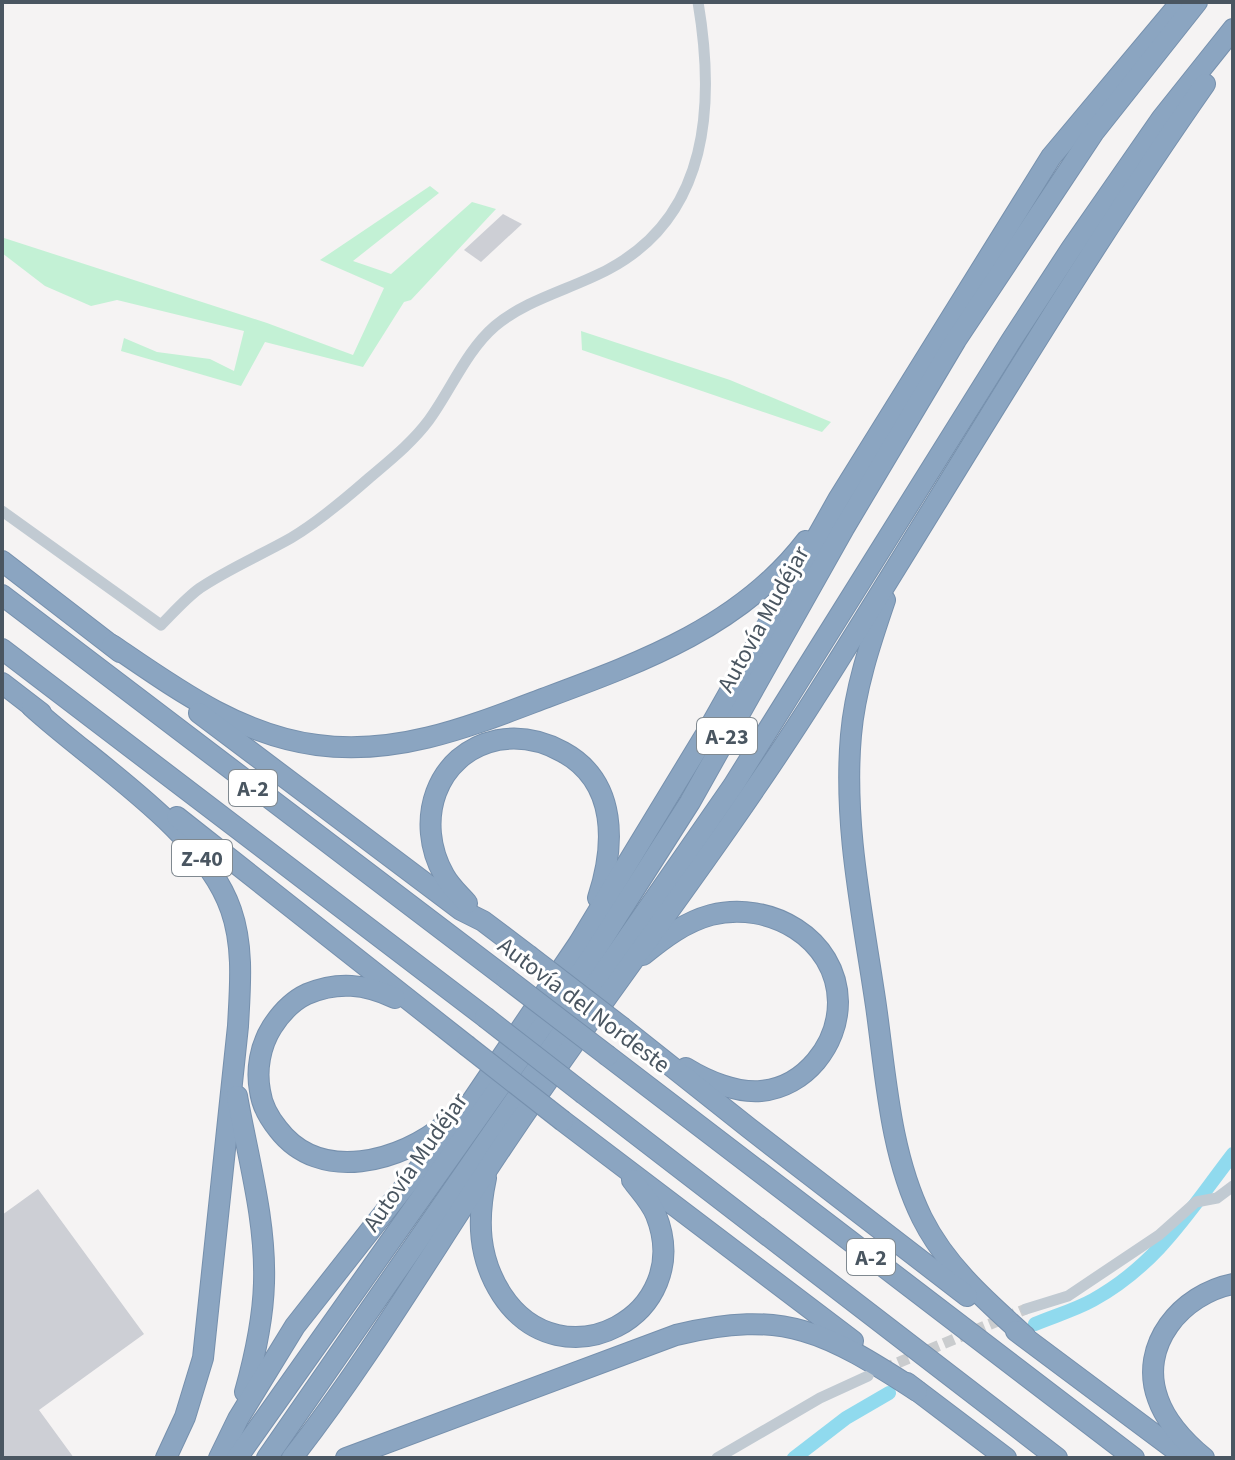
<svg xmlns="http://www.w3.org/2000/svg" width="1235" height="1460" viewBox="0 0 1235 1460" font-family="'Source Sans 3',sans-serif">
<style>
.green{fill:#c3f1d5}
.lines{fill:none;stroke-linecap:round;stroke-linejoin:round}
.canal{stroke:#90daee;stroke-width:14}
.building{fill:#cdcfd5}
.minor-tunnel{stroke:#caccce;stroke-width:11;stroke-dasharray:11 5.5;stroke-linecap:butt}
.motorway-casing{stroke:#7690ad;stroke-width:22}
.minor{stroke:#c1cad2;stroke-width:11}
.motorway{stroke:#8ba5c1;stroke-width:20}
.motorway-bridge-casing{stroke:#7690ad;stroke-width:22;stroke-linecap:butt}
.motorway-bridge{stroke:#8ba5c1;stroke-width:20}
.labels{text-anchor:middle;stroke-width:6;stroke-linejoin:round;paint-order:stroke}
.shield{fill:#fff;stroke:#808990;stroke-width:2}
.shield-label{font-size:22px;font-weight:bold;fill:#4a5661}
.street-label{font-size:24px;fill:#4a5661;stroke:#fff}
</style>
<rect width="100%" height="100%" fill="#f5f3f3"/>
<g class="green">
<polygon points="430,186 439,193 353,261 391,274 472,202 496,209 411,300 404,302 363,367 265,342 241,386 121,351 124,338 157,352 210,359 234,371 244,331 117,300 91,306 45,286 2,253 4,238 267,323 353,355 384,288 320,260"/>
<polygon points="581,331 730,380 831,422 822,432 582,350"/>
</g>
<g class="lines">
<g class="canal">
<path d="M1035,1324C1054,1316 1075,1310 1093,1300C1158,1264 1189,1211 1233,1154"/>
<polyline points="794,1458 846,1418 889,1393"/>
</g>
</g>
<g class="building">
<polygon points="503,214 522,224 481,262 464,250"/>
<polygon points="38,1189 144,1334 39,1410 74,1458 2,1458 2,1215"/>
</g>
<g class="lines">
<polyline class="minor-tunnel" points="883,1369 1026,1309"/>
<g class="motorway-casing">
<g id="motorway">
<polyline points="2,561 120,652"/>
<polyline points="2,595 506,978"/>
<path d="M885,600C870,644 855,689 851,735C843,826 863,916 876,1006C886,1077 890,1153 922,1218C946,1266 986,1301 1025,1336"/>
<path d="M112,645C175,688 239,735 317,745C398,756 471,726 545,698C642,662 741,626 806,541"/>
<polyline points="2,649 485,1017"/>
<polyline points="2,683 41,713"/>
<path d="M32,707C93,763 204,831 231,910C244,947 240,988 238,1026L203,1358L185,1417L166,1458"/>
<polyline points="199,713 461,910 483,921 528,955"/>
<polyline points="177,817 466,1045"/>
<path d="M467,903C459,894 450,886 444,875C414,822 435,753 498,740C521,736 543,741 563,752C618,782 615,846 598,898"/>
<path d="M643,955C664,938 685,922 711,915C769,900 837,938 838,1002C838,1045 805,1087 761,1091C736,1093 707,1081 686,1068"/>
<path d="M395,998C365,984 338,981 307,994C292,1001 281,1013 272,1027C260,1046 256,1070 260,1091C262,1106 269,1118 278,1129C320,1184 401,1162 447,1123"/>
<polyline points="623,1028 749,1128 967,1296"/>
<polyline points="608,1056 1134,1458"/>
<polyline points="584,1094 1057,1458"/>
<path d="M237,1096C248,1158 266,1220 264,1283C263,1321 255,1356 245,1392"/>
<polyline points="563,1121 853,1341"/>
<path d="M486,1178C477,1220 478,1258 502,1295C562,1386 696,1315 656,1215C651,1202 640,1191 632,1180"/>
<polyline points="1016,1331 1186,1458"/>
<polyline points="907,1383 1006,1458"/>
<polyline points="219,1458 238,1419 295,1326 472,1101 579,943 706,734 839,498 1051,157 1181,2"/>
<polyline points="237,1458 590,959 690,802 844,528 956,340 1094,132 1197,2"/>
<polyline points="267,1458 733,786 1011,341 1071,249 1162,118 1233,29"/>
<path d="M292,1458C374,1353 440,1238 515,1128C614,982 724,842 818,693C947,489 1067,281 1205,84"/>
<path d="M346,1458L676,1335C785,1308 827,1333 917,1391"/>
<path d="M1204,1458C1186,1443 1166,1422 1158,1399C1138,1345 1182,1294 1233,1284"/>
</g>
</g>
<g class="minor">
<path d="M2,511L161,625C173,613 186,598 200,588C228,569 261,555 291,538C318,522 344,500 368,479C389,461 412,443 429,420C451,390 466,351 495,326C527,299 572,289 609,269C710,215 715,103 698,2"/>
<polyline points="1026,1309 1068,1296 1159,1235 1196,1202 1217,1198 1233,1186"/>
<polyline points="717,1458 820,1398 868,1376"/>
</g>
<use href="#motorway" class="motorway"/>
<g class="motorway-bridge-casing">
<g id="motorway-bridge">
<polyline points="528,955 623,1028"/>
<polyline points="506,978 608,1056"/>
<polyline points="485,1017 584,1094"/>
<polyline points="466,1045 563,1121"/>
</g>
</g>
<use href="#motorway-bridge" class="motorway-bridge"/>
</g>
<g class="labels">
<g class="shield">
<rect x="697" y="718" width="60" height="36" rx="6"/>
<rect x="229" y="770" width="48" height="36" rx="6"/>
<rect x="172" y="840" width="60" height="36" rx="6"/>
<rect x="847" y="1239" width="48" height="36" rx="6"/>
</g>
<g class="shield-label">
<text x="727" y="744">A-23</text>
<text x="253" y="796">A-2</text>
<text x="202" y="866">Z-40</text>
<text x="871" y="1265">A-2</text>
</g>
<g class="street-label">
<text transform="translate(763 619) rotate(-61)" y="8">Autovía Mudéjar</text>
<text transform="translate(584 1005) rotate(37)" y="8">Autovía del Nordeste</text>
<text transform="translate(415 1162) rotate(-55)" y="8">Autovía Mudéjar</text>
</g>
</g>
<rect width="1235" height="1460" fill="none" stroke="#4a5661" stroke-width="8"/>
</svg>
